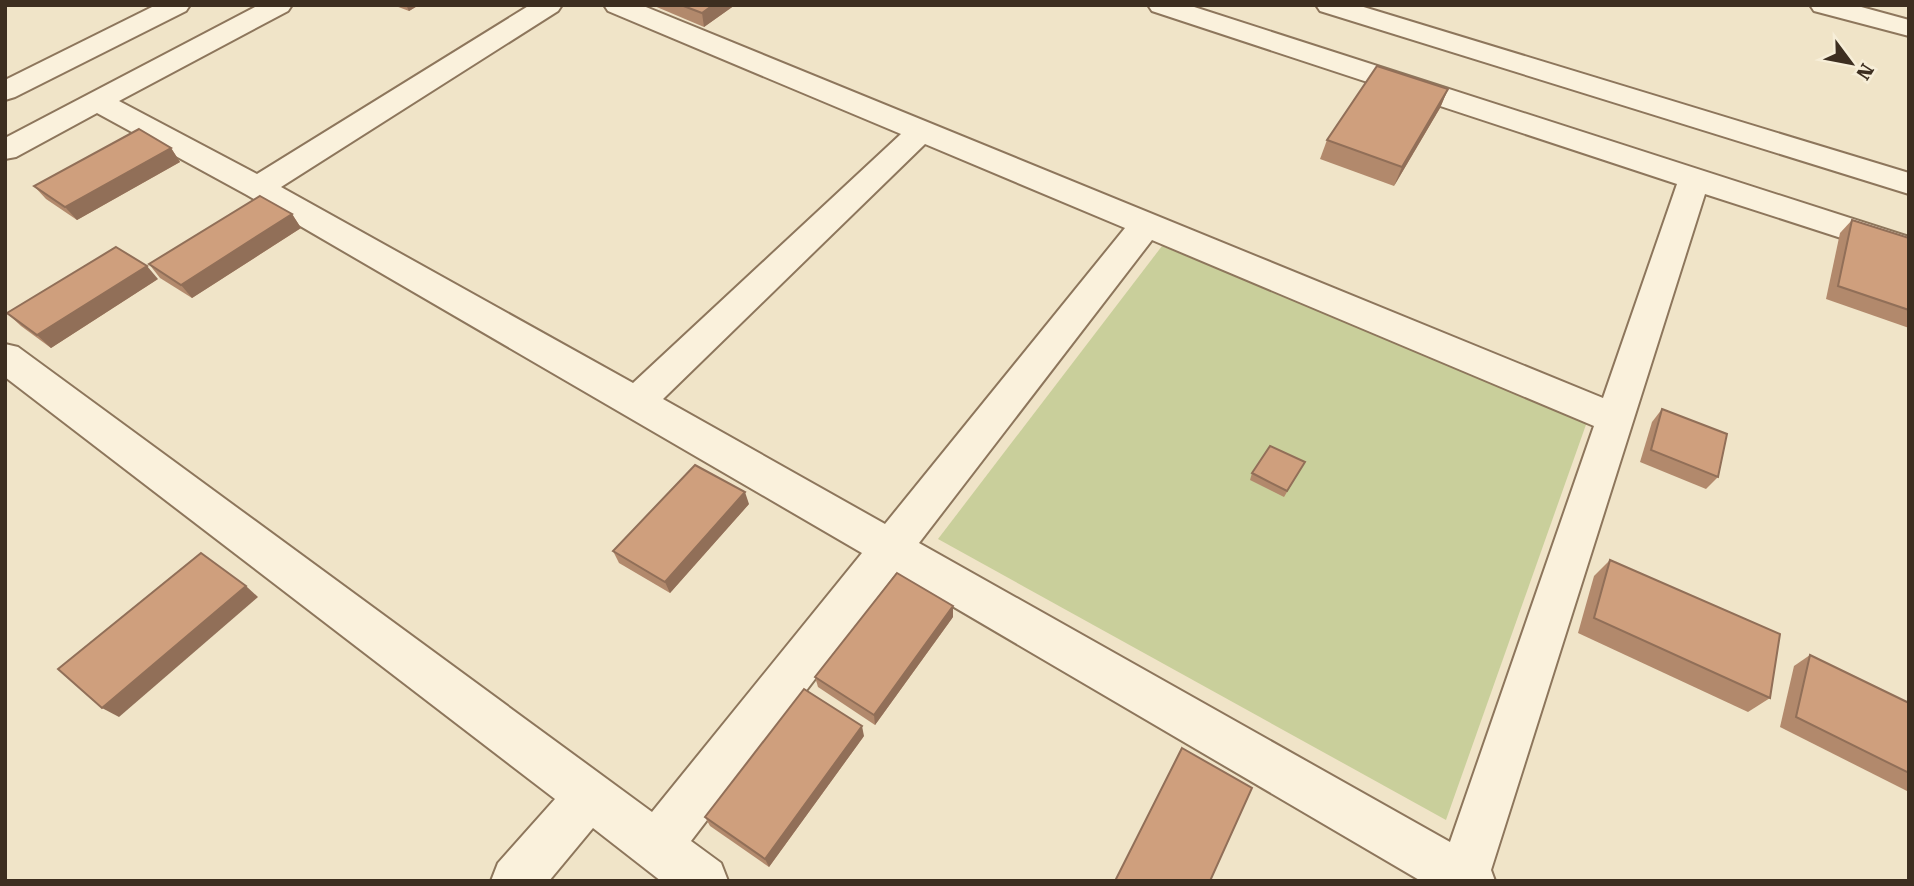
<svg xmlns="http://www.w3.org/2000/svg" width="1914" height="886" viewBox="0 0 1914 886" font-family="'Roboto Serif',serif">
<style>
.green{fill:#c9cf9b}
.lines{fill:none;stroke-linecap:round;stroke-linejoin:round}
.minor-casing{stroke:#8d765c;stroke-width:4}
.tertiary-casing{stroke:#8d765c;stroke-width:4}
.minor{fill:#faf1dc;fill-rule:evenodd}
.tertiary{fill:#faf1dc;fill-rule:evenodd}
.wall{fill:#b2896c}
.shaded-wall{fill:#916f58}
.building{fill:#cf9f7d;stroke:#916f58;stroke-width:2}
</style>
<rect width="100%" height="100%" fill="#f0e4c8"/>
<polygon class="green" points="1162,246 1588,419 1446,820 938,539"/>
<g class="lines">
<g class="minor-casing">
<g id="minor">
<path d="M259,5H292L288,11L119,101L257,174L530,5H562L558,11L281,187L633,383L901,134L608,11L604,5H641L1603,398L1677,184L1152,11L1148,5H1188L1909,237V260L1705,194L1491,870L1495,881H1421L896,573L691,841L721,863L728,881H661L593,828L549,881H491L498,863L555,799L5,377V344L18,347L652,812L862,553L247,195L97,113L16,157L5,159V138ZM925,144L1125,228L885,524L663,399ZM1152,240L1594,426L1450,842L919,543Z"/>
<polygon points="1810,5 1854,5 1909,20 1909,36 1814,11"/>
</g>
</g>
<g class="tertiary-casing">
<g id="tertiary">
<polygon points="156,5 190,5 186,11 15,97 5,100 5,80"/>
<polygon points="1316,5 1357,5 1909,173 1909,194 1320,11"/>
</g>
</g>
<use href="#minor" class="minor"/>
<use href="#tertiary" class="tertiary"/>
</g>
<g class="wall">
<polygon points="393,5 419,5 409,11"/>
<polygon points="652,5 735,5 704,27"/>
<polygon points="1448,89 1440,108 1394,186 1320,159 1327,140"/>
<polygon points="171,148 180,162 77,220 46,199 34,186"/>
<polygon points="292,214 301,228 192,298 160,278 149,264"/>
<polygon points="1852,220 1909,238 1909,328 1826,299 1840,233"/>
<polygon points="158,279 51,348 21,326 7,313"/>
<polygon points="1662,409 1718,477 1706,489 1640,462 1652,422"/>
<polygon points="1305,462 1284,497 1250,480 1252,473"/>
<polygon points="749,504 670,593 619,563 613,551"/>
<polygon points="1610,560 1770,698 1748,712 1578,633 1594,576"/>
<polygon points="953,617 875,725 818,687 815,677"/>
<polygon points="1810,655 1909,703 1909,792 1780,727 1794,666"/>
<polygon points="864,736 769,867 710,826 705,817"/>
</g>
<g class="shaded-wall">
<polygon points="406,5 419,5 409,11"/>
<polygon points="713,5 735,5 704,27 702,13"/>
<polygon points="1448,89 1440,108 1394,186 1402,167"/>
<polygon points="171,148 180,162 77,220 65,207"/>
<polygon points="292,214 301,228 192,298 181,285"/>
<polygon points="147,266 158,279 51,348 37,335"/>
<polygon points="745,492 749,504 670,593 665,582"/>
<polygon points="246,586 258,597 119,717 102,708"/>
<polygon points="953,606 953,617 875,725 874,715"/>
<polygon points="862,726 864,736 769,867 765,859"/>
</g>
<g class="building">
<polygon points="681,5 713,5 702,13"/>
<polygon points="1377,66 1448,89 1402,167 1327,140"/>
<polygon points="139,129 171,148 65,207 34,186"/>
<polygon points="260,196 292,214 181,285 149,264"/>
<polygon points="1852,220 1909,238 1909,310 1838,286"/>
<polygon points="116,247 147,266 37,335 7,313"/>
<polygon points="1662,409 1727,434 1718,477 1651,450"/>
<polygon points="1270,446 1305,462 1287,491 1252,473"/>
<polygon points="695,465 745,492 665,582 613,551"/>
<polygon points="201,553 246,586 102,708 58,669"/>
<polygon points="1610,560 1780,634 1770,698 1594,618"/>
<polygon points="897,573 953,606 874,715 815,677"/>
<polygon points="1810,655 1909,703 1909,773 1796,717"/>
<polygon points="804,689 862,726 765,859 705,817"/>
<polygon points="1182,748 1252,788 1210,881 1115,881"/>
</g>
<rect width="1914" height="886" fill="none" stroke="#3d2e20" stroke-width="14"/>
<g transform="translate(1851 63) rotate(122)" stroke="#f7eed8" stroke-width="5" paint-order="stroke">
<path d="M0-5L12 26L0 18L-12 26Z" fill="#3d2e20"/>
<text y="-10" font-size="19" font-weight="bold" text-anchor="middle" fill="#3d2e20">N</text>
</g>
</svg>
